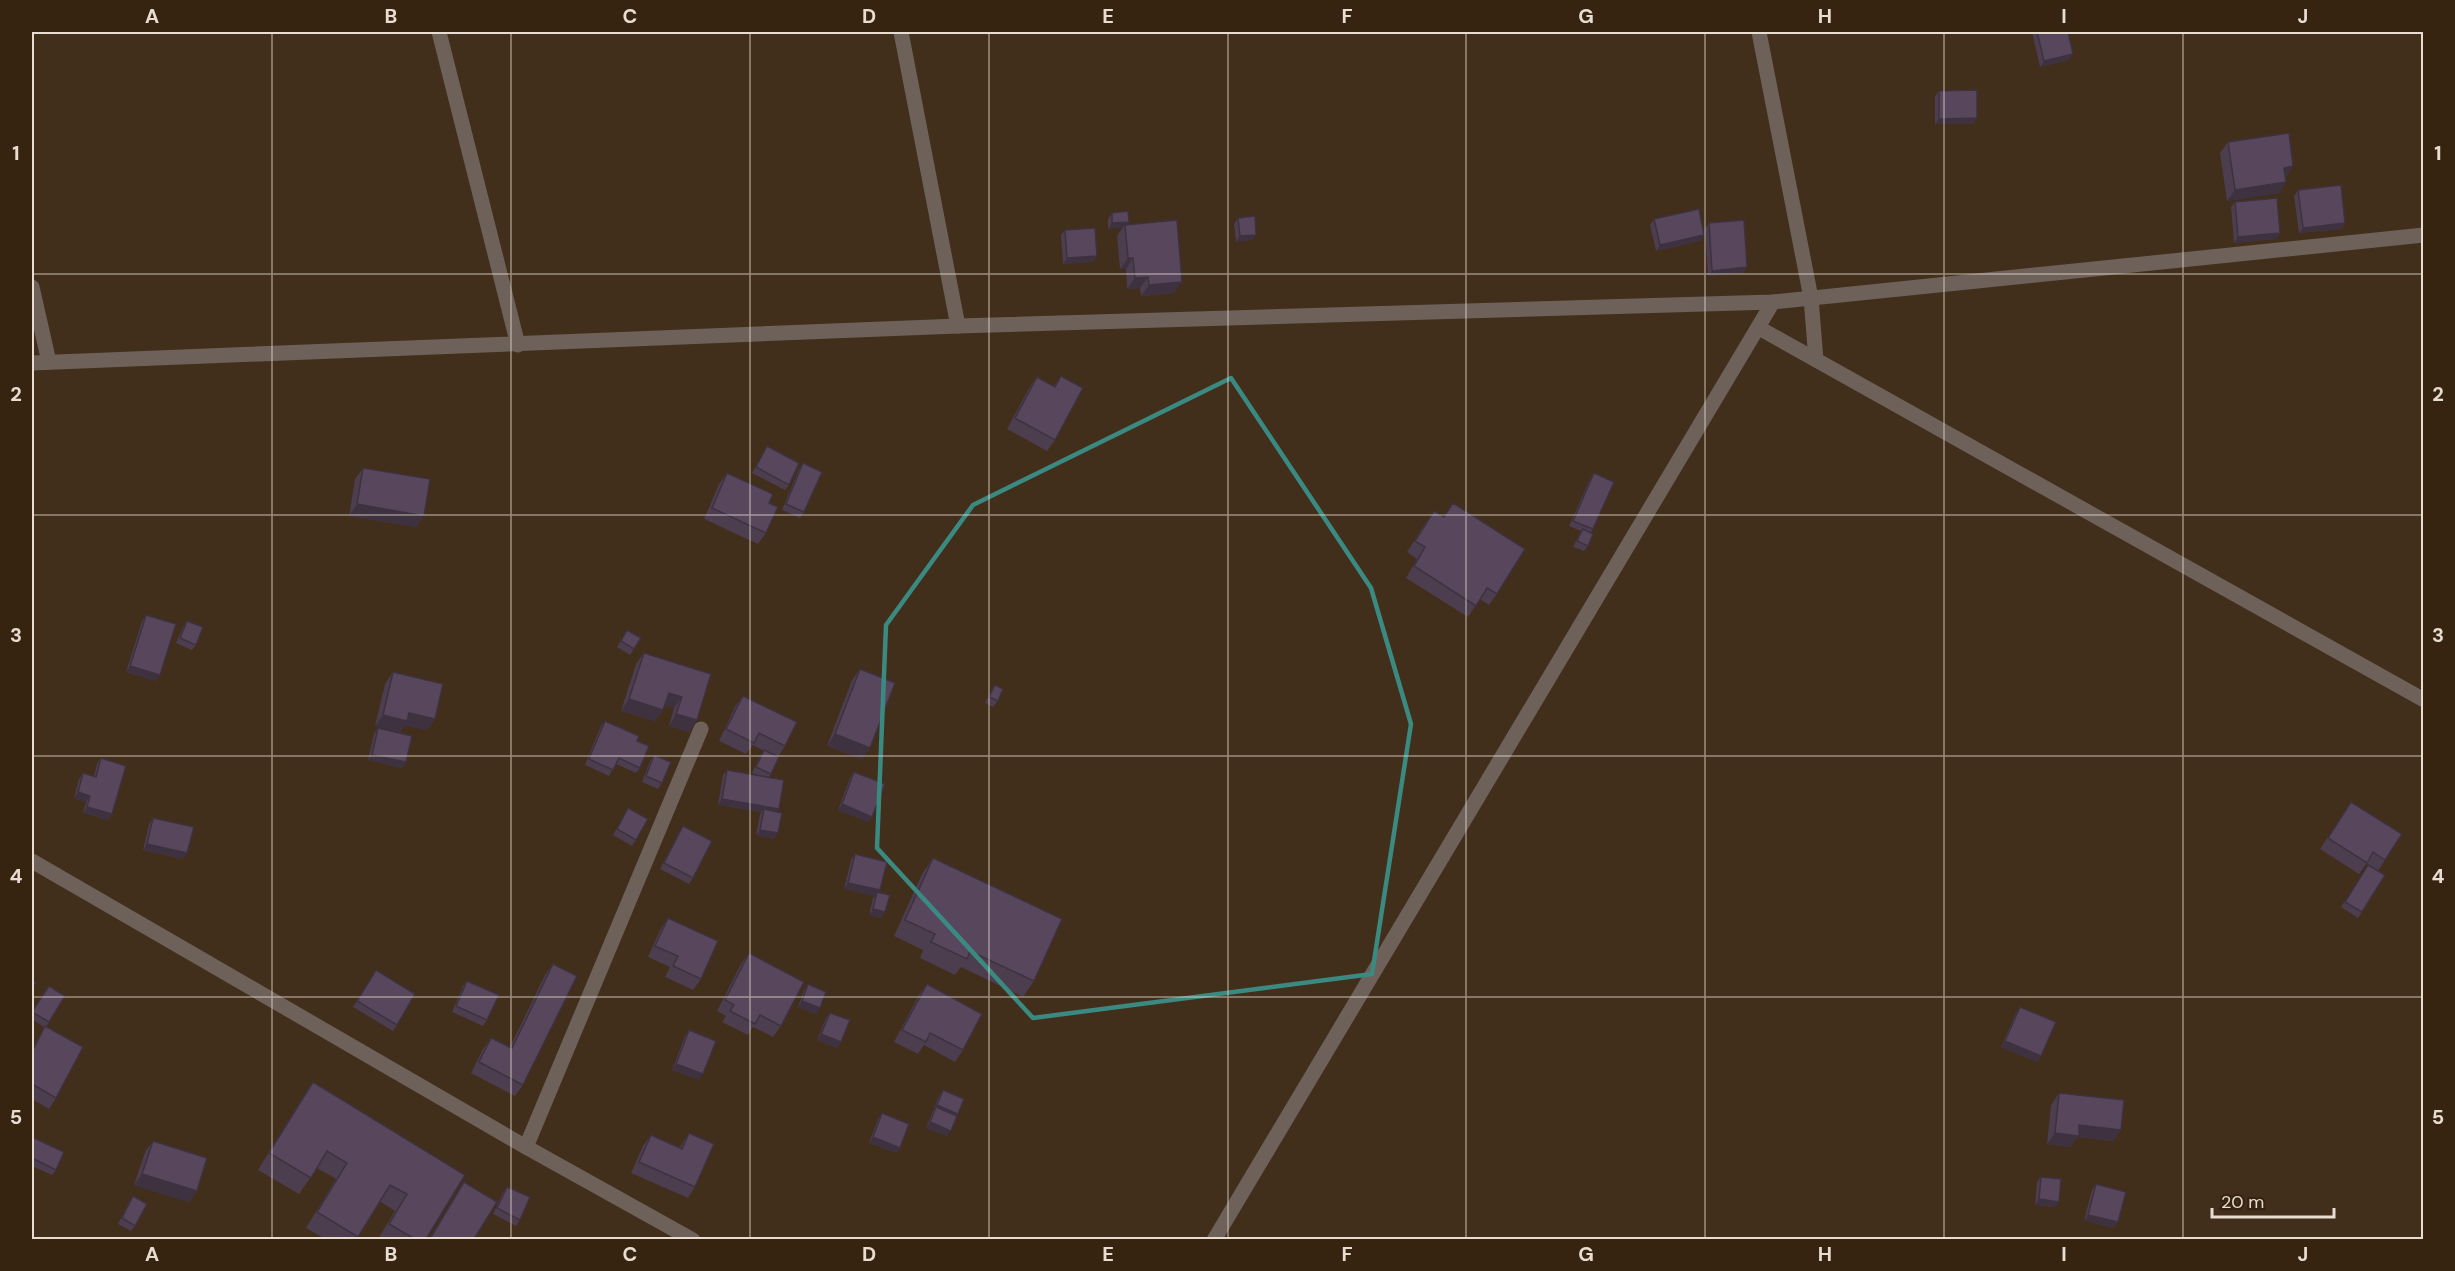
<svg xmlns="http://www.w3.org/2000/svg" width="2455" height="1271" viewBox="0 0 2455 1271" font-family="'DM Sans',sans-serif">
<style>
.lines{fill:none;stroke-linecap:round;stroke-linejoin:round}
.minor{stroke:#6d615a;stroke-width:15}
.wall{fill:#4c3d4f}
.shaded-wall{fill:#3e3240}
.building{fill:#58475c;stroke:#3e3240;stroke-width:1.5}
.marked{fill:none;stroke:#3b8a82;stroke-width:4.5;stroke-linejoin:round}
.grid{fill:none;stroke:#e9dcd1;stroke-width:1.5;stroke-opacity:0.55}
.neatline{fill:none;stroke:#e9dcd1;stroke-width:2}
.grid-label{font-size:20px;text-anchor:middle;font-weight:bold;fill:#e9dcd1}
</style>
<rect width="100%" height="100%" fill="#412e1b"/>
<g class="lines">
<g class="minor">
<polyline points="439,32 518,345"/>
<polyline points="901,32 958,326"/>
<polyline points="1759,32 1811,298 1816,360"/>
<polyline points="32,287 49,362"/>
<polyline points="1759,328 2424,700"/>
<polyline points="32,363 958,326 1773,302 2424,235"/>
<polyline points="32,861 526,1147 693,1240"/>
<polyline points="526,1147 701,729"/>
<polyline points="1214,1240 1773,302"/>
</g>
</g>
<g class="wall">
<polygon points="2032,32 2068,32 2069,60 2040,67"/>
<polygon points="1939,91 1973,124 1935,124 1935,96"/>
<polygon points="2228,142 2293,166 2286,177 2279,193 2227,201 2220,153"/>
<polygon points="2298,190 2345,223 2341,229 2299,233 2294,196"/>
<polygon points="2235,202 2280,233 2276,239 2234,243 2231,207"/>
<polygon points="1112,213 1127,225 1174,293 1141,296 1140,288 1127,289 1126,269 1120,269 1117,236 1123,227 1108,229 1108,219"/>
<polygon points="1238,218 1252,240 1236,242 1234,224"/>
<polygon points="1654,219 1704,235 1700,241 1656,251 1650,225"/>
<polygon points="1709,223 1747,267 1743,273 1708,276 1705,228"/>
<polygon points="1065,230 1097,256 1093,262 1063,264 1061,235"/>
<polygon points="1061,376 1055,440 1047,451 1007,429 1029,388 1037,377 1054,386"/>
<polygon points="767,446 789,485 785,490 752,473"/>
<polygon points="803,463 804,512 800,518 782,510 799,469"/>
<polygon points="363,468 416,527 349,516 355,479"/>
<polygon points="727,473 769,503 766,533 758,544 704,519 719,484"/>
<polygon points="1594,473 1593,529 1591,533 1588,546 1584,551 1573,547 1581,531 1569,526 1590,479"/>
<polygon points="1453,503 1497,594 1489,605 1480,599 1468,617 1406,578 1417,559 1407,552 1426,522 1434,511 1444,517"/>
<polygon points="146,615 160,675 156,681 126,672 142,621"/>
<polygon points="187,621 196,645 192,650 176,643 183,627"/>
<polygon points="627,630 634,649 630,655 617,647"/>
<polygon points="644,653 711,674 689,732 669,726 674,708 664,705 663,710 655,721 621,711 636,664"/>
<polygon points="860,669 870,748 862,759 827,746 852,680"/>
<polygon points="393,672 435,719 427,730 405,725 400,732 375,726 385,684"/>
<polygon points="995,685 998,701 993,707 985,703 991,691"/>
<polygon points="743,696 785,746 778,757 771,774 769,777 777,812 774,839 756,835 760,815 761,812 718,805 723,775 727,770 757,775 752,773 760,756 764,751 753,745 746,754 719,741 735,707"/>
<polygon points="605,721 637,741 640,768 636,773 616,764 609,776 585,765 601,726"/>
<polygon points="378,728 406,762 402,768 368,760 374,734"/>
<polygon points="654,755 662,783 658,789 642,782 650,761"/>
<polygon points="101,758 112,814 108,820 83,813 86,802 74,798 79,779 83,773 94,776 97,764"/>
<polygon points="854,772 872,817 868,822 838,810 850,778"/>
<polygon points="2351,802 2402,834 2378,871 2385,875 2358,918 2341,907 2368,865 2366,864 2359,874 2320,849"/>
<polygon points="628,808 636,840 632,846 613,835"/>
<polygon points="153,818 183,859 143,850 149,824"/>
<polygon points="683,826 693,878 689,884 660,869 679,832"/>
<polygon points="855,854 878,893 885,912 881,918 869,915 873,898 875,896 844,889 851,860"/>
<polygon points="933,858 1034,981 1023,997 961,967 955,975 920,958 923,950 894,936 922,874"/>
<polygon points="668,918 701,979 693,990 665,977 670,967 648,957 660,930"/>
<polygon points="749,953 781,1026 773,1037 753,1027 748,1035 722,1022 726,1016 717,1011 741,964"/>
<polygon points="553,964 523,1085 515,1096 471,1073 483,1049 491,1038 510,1047 545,975"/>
<polygon points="376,970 397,1025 393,1031 353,1007"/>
<polygon points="467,981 487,1020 483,1026 452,1012 463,986"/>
<polygon points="808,984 816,1014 798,1007 804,990"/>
<polygon points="927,984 963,1050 955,1062 924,1045 918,1054 894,1042 919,995"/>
<polygon points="49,986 65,996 46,1027 56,1098 49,1109 32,1099 32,1050 38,1038 45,1028 32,1019 32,1012"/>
<polygon points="2020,1007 2041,1056 2037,1062 2001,1047 2016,1013"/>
<polygon points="830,1013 837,1048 817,1040 826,1018"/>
<polygon points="689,1030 703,1074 699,1080 672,1070 685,1036"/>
<polygon points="313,1082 465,1175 426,1239 378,1239 395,1211 379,1201 356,1239 325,1239 306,1228 336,1179 317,1168 299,1194 258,1170 302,1098"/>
<polygon points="943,1090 957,1115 947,1136 926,1128 939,1096"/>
<polygon points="2059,1093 2121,1130 2113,1141 2077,1137 2071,1147 2047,1144 2051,1105"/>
<polygon points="882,1113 900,1148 896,1153 869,1143 878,1119"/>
<polygon points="689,1133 695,1187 688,1198 631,1173 643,1146 651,1135 680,1147"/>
<polygon points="32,1137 56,1170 52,1175 32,1166"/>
<polygon points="153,1141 197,1191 189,1202 134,1185 145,1152"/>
<polygon points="2041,1177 2059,1202 2055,1207 2035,1205 2037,1182"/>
<polygon points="464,1182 474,1239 429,1239 457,1193"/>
<polygon points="2096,1184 2118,1222 2113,1228 2084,1220 2092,1190"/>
<polygon points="507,1187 520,1220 516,1226 493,1214 503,1192"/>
<polygon points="133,1196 135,1226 131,1231 118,1224 129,1202"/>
</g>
<g class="shaded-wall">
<polygon points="2073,54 2069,60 2040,67 2044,61"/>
<polygon points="1977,118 1973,124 1935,124 1939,119"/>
<polygon points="2293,166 2285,178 2284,168"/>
<polygon points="2286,182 2279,193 2227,201 2235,190"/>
<polygon points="1129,222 1125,227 1125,225 1123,227 1108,229 1112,223"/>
<polygon points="2345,223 2341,229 2299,233 2303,228"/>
<polygon points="2280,233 2276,239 2234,243 2238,237"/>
<polygon points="1256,235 1252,240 1236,242 1240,236"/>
<polygon points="1704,235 1700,241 1656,251 1660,245"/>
<polygon points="1097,256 1093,262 1063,264 1067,258"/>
<polygon points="1128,258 1133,258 1126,269 1120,269"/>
<polygon points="1747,267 1743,273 1708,276 1712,271"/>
<polygon points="1148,277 1140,288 1127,289 1135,278"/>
<polygon points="1182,282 1174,293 1141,296 1149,285"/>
<polygon points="357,504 424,516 416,527 349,516"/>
<polygon points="130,666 160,675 156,681 126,672"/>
<polygon points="669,693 682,697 674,708 661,704"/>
<polygon points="629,699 663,710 655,721 621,711"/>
<polygon points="409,713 435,719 427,730 405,725 400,732 375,726 383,715"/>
<polygon points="676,714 697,720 689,732 669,726"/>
<polygon points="835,734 870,748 862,759 827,746"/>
<polygon points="372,755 406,762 402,768 368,760"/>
<polygon points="78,792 90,796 86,802 74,798"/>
<polygon points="722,799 779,809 775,815 764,809 761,812 718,805"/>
<polygon points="842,804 872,817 868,822 838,810"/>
<polygon points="87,807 112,814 108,820 83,813"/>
<polygon points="760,830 778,833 774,839 756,835"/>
<polygon points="147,844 187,853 183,859 143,850"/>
<polygon points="848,883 880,890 876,896 877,892 875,896 844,889"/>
<polygon points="873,909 885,912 881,918 869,915"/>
<polygon points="802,1001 820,1008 816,1014 798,1007"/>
<polygon points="821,1034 841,1042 837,1048 817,1040"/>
<polygon points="2005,1041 2041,1056 2037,1062 2001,1047"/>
<polygon points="676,1064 703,1074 699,1080 672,1070"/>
<polygon points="937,1105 958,1114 954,1119 936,1107 933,1111"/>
<polygon points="930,1122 951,1131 947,1136 926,1128"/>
<polygon points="2079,1125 2121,1130 2113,1141 2077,1137 2071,1147 2047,1144 2055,1133"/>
<polygon points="873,1137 900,1148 896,1153 869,1143"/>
<polygon points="142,1174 197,1191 189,1202 134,1185"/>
<polygon points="2039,1199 2059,1202 2055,1207 2035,1205"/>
<polygon points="2088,1215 2118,1222 2113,1228 2084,1220"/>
</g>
<g class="building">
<polygon points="2037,32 2068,32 2073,54 2044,61"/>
<polygon points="1977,90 1977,118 1939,119 1939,91"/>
<polygon points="2289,133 2293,166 2284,168 2286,182 2235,190 2228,142"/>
<polygon points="2341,185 2345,223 2303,228 2298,190"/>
<polygon points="2277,198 2280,233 2238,237 2235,202"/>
<polygon points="1699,209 1704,235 1660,245 1654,219"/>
<polygon points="1128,211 1129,222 1112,223 1112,213"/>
<polygon points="1255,216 1256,235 1240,236 1238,218"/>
<polygon points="1177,220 1182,282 1149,285 1148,277 1135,278 1133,258 1128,258 1125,225"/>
<polygon points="1744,220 1747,267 1712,271 1709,223"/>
<polygon points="1095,228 1097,256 1067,258 1065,230"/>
<polygon points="1061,376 1083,388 1055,440 1015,418 1037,377 1055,387"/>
<polygon points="767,446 799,463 789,485 756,467"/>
<polygon points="803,463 822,472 804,512 786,504"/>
<polygon points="363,468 430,479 424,516 357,504"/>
<polygon points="727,473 773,494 769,503 778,507 766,533 712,508"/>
<polygon points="1594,473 1614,482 1593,529 1573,521"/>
<polygon points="1453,503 1525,549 1497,594 1487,588 1476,606 1414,566 1425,547 1415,541 1434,511 1444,517"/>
<polygon points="1583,529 1593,534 1588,546 1577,541"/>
<polygon points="146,615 176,624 160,675 130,666"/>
<polygon points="187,621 203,627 196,645 180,638"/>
<polygon points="627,630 641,638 634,649 621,641"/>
<polygon points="644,653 711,674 697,720 676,714 682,697 669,693 663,710 629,699"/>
<polygon points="860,669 895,683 870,748 835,734"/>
<polygon points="393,672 443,684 435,719 409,713 407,721 383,715"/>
<polygon points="995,685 1003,689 998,701 989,697"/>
<polygon points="743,696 797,722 785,746 759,733 754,743 726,729"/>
<polygon points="605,721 639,736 637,741 649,746 640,768 619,758 613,770 589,759"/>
<polygon points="378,728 412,736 406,762 372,755"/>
<polygon points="764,750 779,757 771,774 756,767"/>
<polygon points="654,755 671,762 662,783 646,776"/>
<polygon points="101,758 126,766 112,814 87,807 90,796 78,792 83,773 96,777"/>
<polygon points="727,770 784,780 779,809 722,799"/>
<polygon points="854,772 885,784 872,817 842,804"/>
<polygon points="2351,802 2402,834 2385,860 2373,852 2367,863 2328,838"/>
<polygon points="628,808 648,819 636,840 617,829"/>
<polygon points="764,809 782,813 778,833 760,830"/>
<polygon points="153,818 194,827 187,853 147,844"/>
<polygon points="683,826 712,841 693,878 664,863"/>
<polygon points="855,854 887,862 880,890 848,883"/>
<polygon points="933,858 1062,919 1034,981 970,951 967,959 931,942 935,934 905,920"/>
<polygon points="2368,865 2385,875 2362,912 2345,902"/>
<polygon points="877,892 890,895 885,912 873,909"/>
<polygon points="668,918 718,941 701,979 673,966 678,956 655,946"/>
<polygon points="749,953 804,982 781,1026 760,1015 755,1024 730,1011 734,1005 725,1000"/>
<polygon points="553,964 577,976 523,1085 479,1062 491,1038 512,1048"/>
<polygon points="376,970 415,994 397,1025 357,1001"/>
<polygon points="32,980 36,983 32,989"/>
<polygon points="467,981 499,995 487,1020 456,1006"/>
<polygon points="808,984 826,992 820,1008 802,1001"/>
<polygon points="927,984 982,1014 963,1050 930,1033 926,1042 902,1030"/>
<polygon points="49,986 65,996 49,1022 32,1012"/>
<polygon points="2020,1007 2056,1022 2041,1056 2005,1041"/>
<polygon points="830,1013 850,1020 841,1042 821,1034"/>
<polygon points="45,1026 83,1047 56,1098 32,1084 32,1051 32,1052"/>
<polygon points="689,1030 716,1041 703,1074 676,1064"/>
<polygon points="313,1082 465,1175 426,1239 415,1239 389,1224 407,1194 390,1185 358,1237 317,1212 347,1163 327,1151 311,1178 269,1153"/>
<polygon points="943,1090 964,1099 958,1114 937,1105"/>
<polygon points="2059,1093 2124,1100 2121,1130 2079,1125 2079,1136 2055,1133"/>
<polygon points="936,1107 957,1116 951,1131 930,1122"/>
<polygon points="882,1113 909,1124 900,1148 873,1137"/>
<polygon points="689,1133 714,1144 695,1187 639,1162 651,1135 682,1149"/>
<polygon points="32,1137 64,1152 56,1170 32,1158"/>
<polygon points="153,1141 207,1158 197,1191 142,1174"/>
<polygon points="2041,1177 2061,1179 2059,1202 2039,1199"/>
<polygon points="464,1182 497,1202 474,1239 430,1239"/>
<polygon points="2096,1184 2126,1192 2118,1222 2088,1215"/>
<polygon points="507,1187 530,1197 520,1220 497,1208"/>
<polygon points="133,1196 147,1204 135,1226 122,1218"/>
</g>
<path class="marked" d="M1231,378L1371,588L1411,724L1372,974L1033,1018L877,848L886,625L973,505Z"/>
<path class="grid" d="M272,32V1240M511,32V1240M750,32V1240M989,32V1240M1228,32V1240M1466,32V1240M1705,32V1240M1944,32V1240M2183,32V1240M32,274H2424M32,515H2424M32,756H2424M32,997H2424"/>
<rect width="2455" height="1271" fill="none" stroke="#362411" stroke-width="66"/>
<path d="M2212 1208v9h122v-9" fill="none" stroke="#e9dcd1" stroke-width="3"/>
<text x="2221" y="1208" font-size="18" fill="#e9dcd1" stroke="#362411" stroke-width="4.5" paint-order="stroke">20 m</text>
<rect x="33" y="33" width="2389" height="1205" class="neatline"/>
<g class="grid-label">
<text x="152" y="23">A</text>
<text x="391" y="23">B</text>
<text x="630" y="23">C</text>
<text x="869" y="23">D</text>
<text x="1108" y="23">E</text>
<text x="1347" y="23">F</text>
<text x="1586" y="23">G</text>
<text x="1825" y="23">H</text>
<text x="2064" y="23">I</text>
<text x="2303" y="23">J</text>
<text x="16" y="160">1</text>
<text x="2438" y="160">1</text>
<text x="16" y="401">2</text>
<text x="2438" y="401">2</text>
<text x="16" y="642">3</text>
<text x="2438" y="642">3</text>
<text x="16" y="883">4</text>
<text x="2438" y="883">4</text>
<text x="16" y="1124">5</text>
<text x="2438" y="1124">5</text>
<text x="152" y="1261">A</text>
<text x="391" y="1261">B</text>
<text x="630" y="1261">C</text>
<text x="869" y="1261">D</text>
<text x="1108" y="1261">E</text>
<text x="1347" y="1261">F</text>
<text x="1586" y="1261">G</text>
<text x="1825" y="1261">H</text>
<text x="2064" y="1261">I</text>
<text x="2303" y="1261">J</text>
</g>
</svg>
